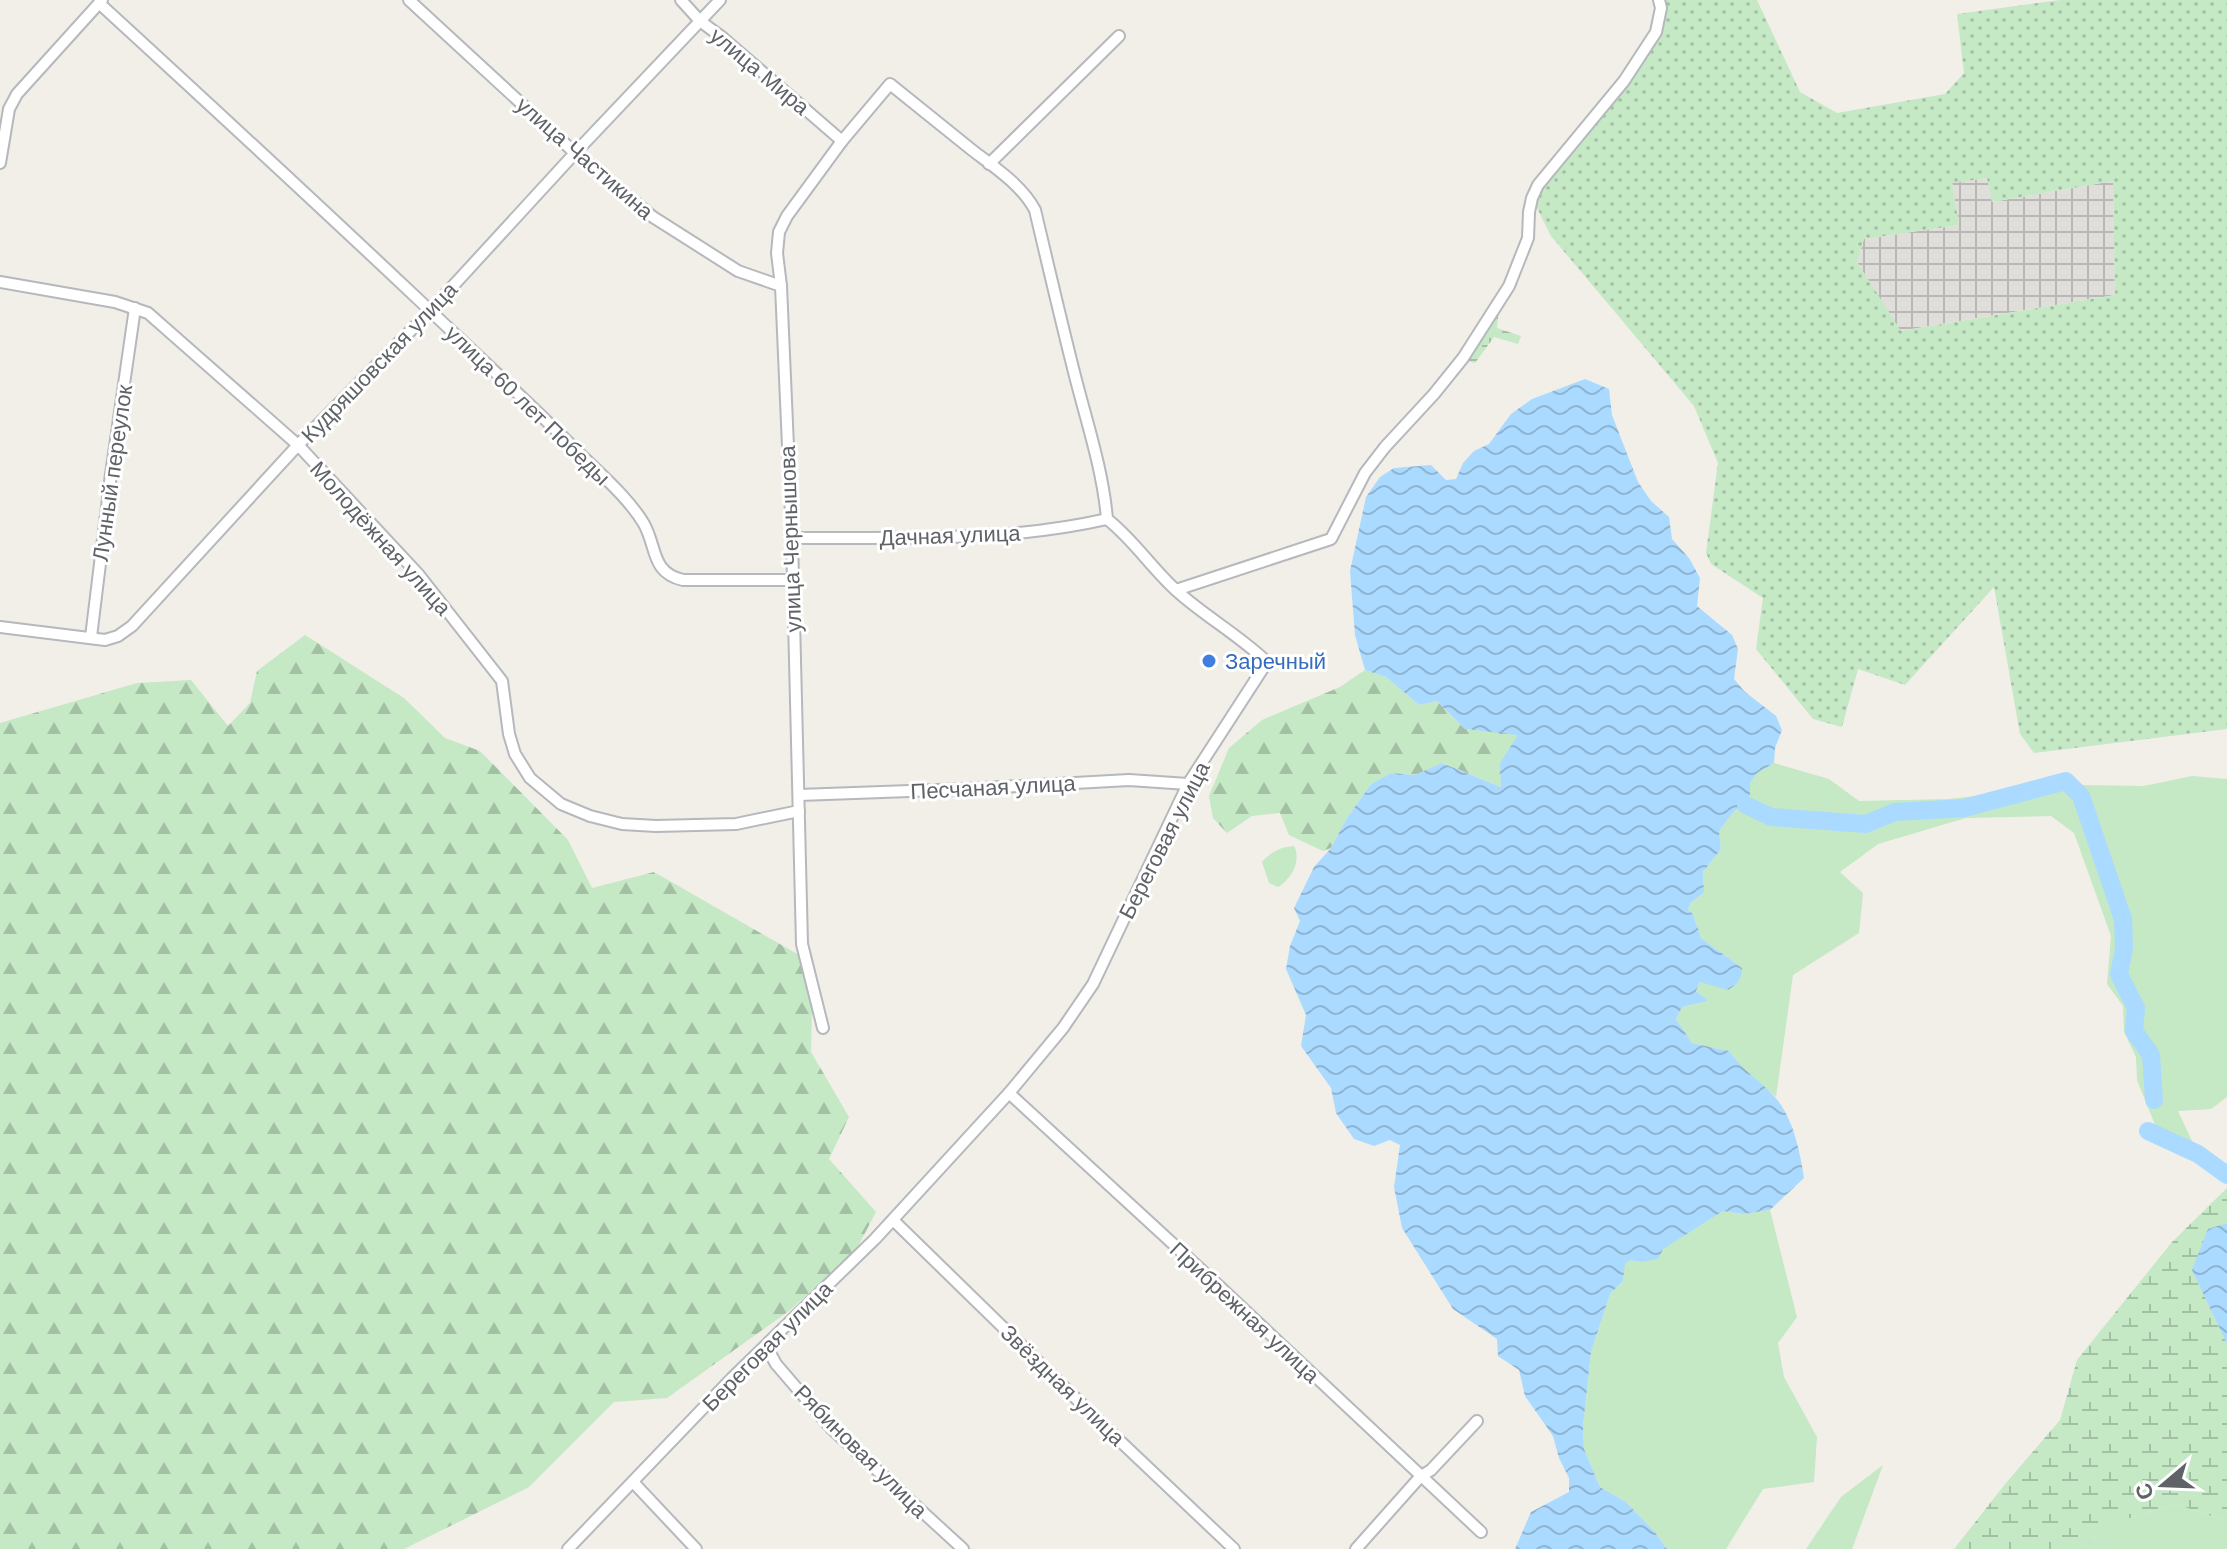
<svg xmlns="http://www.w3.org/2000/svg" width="2227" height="1549" viewBox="0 0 2227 1549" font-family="Helvetica,sans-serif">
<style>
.industrial{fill:url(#industrial-grid)}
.grass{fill:#c5e8c5}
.forest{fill:url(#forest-firs)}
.wetland{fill:url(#wetland-marsh)}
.garden{fill:url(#garden-dots);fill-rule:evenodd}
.water{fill:url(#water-waves)}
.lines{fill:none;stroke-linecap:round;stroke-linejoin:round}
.river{stroke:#aadaff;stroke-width:18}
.street-casing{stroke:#b5b8bc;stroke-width:14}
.street{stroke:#fff;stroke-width:10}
.shop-dot{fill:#3f7fe0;stroke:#fff;stroke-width:3}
.labels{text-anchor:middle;stroke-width:6;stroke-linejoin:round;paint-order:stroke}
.street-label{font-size:22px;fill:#5f6368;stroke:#fff}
.shop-label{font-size:22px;fill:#366cbe;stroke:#fff;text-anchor:start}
</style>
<defs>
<pattern id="industrial-grid" width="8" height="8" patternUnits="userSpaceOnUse" patternTransform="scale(2)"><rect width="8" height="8" fill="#e0deda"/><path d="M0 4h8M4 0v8" fill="none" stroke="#b9b8b5"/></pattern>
<pattern id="forest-firs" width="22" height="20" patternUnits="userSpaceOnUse" patternTransform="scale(2)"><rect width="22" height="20" fill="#c5e8c5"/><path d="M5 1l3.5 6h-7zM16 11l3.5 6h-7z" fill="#a3c0a4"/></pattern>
<pattern id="wetland-marsh" width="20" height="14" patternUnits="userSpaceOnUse" patternTransform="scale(2)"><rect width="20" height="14" fill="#c5e8c5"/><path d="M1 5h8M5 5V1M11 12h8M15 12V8" fill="none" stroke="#a3c0a4"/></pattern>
<pattern id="garden-dots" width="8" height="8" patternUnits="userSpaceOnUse" patternTransform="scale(2)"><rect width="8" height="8" fill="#c5e8c5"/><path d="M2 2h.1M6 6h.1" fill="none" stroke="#a3c0a4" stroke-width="1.8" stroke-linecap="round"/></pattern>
<pattern id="water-waves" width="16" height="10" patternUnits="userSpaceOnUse" patternTransform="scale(2)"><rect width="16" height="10" fill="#aadaff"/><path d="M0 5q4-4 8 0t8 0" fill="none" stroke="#8eb4d2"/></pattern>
</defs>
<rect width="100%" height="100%" fill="#f1efe8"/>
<polygon class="industrial" points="1988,178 1992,202 2113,181 2115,295 1900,331 1857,262 1864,239 1959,225 1952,182"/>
<g class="grass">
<polygon points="1774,763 1829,779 1859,801 1949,799 2002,793 2066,772 2081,785 2144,786 2192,776 2227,779 2227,1097 2211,1109 2178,1111 2198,1154 2163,1145 2137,1080 2136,1057 2124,1032 2123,1006 2107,984 2111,936 2074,833 2051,816 1966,818 1878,844 1840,872 1863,893 1859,933 1793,975 1776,1097 1741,1068 1729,1051 1692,1043 1676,1019 1682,1007 1708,1001 1696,991 1700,982 1742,968 1701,938 1693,914 1688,910 1690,904 1704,892 1703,872 1721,849 1719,831 1735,810 1746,805 1750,795 1750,783 1757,773"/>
<path d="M1294,846C1302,861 1291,879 1278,887L1269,883L1262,862C1271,852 1280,847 1294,846Z"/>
<polygon points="1770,1210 1797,1317 1778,1343 1784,1377 1817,1437 1814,1482 1763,1489 1726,1549 1667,1549 1654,1531 1626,1502 1600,1487 1584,1449 1583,1426 1591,1352 1610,1294 1623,1281 1624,1264 1630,1260 1641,1262 1723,1211 1743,1214"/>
<polygon points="1883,1465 1852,1549 1806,1549 1841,1497"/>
<polygon points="2175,1504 2227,1521 2227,1549 2083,1549 2108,1525"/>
</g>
<g class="forest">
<polygon points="305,635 404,698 445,738 480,751 568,840 592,888 654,872 813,963 811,1052 849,1117 829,1159 876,1212 855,1252 789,1311 667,1398 614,1402 529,1487 404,1549 0,1549 0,723 137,683 191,680 228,726 250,703 257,671"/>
<polygon points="1365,670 1386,677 1419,705 1437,701 1465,729 1519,734 1501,787 1443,763 1415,775 1391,773 1371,784 1347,818 1331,848 1323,851 1289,835 1280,813 1252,816 1227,833 1213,818 1209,796 1229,748 1262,720 1340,687"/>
</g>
<g class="wetland">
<polygon points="1499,309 1497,328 1521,336 1518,344 1494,337 1475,363 1467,361"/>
<polygon points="2227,1188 2227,1223 2208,1230 2221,1328 2227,1344 2227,1521 2175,1504 2108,1525 2083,1549 1954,1549 2006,1483 2060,1420 2077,1360 2172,1242"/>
</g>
<path class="garden" d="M1659,0H1757L1800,92L1837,113L1945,94L1964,73L1957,14L2060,0H2227V729L2034,753L2020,734L1994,587L1905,685L1858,669L1842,727L1813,719L1756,649L1763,598L1711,564L1706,553L1718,463L1694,406L1551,236L1532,198L1656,32ZM1987,178L1992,202L2113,181L2115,295L1901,331L1857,262L1864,239L1959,225L1952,183Z"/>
<g class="water">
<path d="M1585,379L1609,389L1612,415L1638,482L1651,501L1669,517L1672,539L1689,558L1700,578L1697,606L1732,635L1738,649L1734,679L1744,691L1776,716L1782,730L1775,748L1774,763L1757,773L1750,783V795L1746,805L1735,810L1719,831L1721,849L1703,872L1704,892L1690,904L1688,910L1693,914L1701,938L1742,968C1742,980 1737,984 1728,990L1700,982L1696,991L1708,1001L1682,1007L1676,1019L1692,1043L1729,1051C1744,1072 1758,1079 1774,1096C1793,1117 1800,1151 1804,1178L1770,1210L1743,1214L1723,1211L1663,1249L1658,1259L1641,1262L1630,1260L1625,1264L1623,1281L1610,1294L1591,1352L1583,1426L1584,1449L1600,1487L1626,1502L1654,1531L1667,1549H1515L1531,1512L1569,1492V1478L1559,1458L1553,1436L1525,1396L1519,1370L1498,1356L1497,1339L1453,1309L1402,1228L1394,1187L1400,1145L1390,1140L1374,1146L1354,1139L1336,1113L1331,1088L1301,1046L1306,1015L1286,969L1290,946L1300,921L1294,908L1314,867L1331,848L1347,818L1371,784L1391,773L1415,775L1442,763L1501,787L1500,763L1518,735L1465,729L1437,701L1419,705L1386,677L1365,670L1355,635L1350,571L1366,497L1380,477L1394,468L1431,465L1446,480L1456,479L1463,463L1474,451L1489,444L1511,414L1532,399Z"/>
<polygon points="2227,1223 2227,1344 2192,1270 2208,1229"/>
</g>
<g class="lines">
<g class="river">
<polyline points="1746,805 1771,817 1866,824 1895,812 1964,808 2066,781 2081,796 2123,919 2124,949 2119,974 2136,1008 2134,1031 2151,1055 2154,1100"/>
<polyline points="2148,1131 2198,1154 2227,1175"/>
</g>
<g class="street-casing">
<g id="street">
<polyline points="409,0 575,153 653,217 738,271 781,286"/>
<polyline points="681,0 700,21 723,38 842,141"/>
<path d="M99,3C207,102 314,201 420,301C470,349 521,395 570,444C593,468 627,495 644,524C657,547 651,573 683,580H791"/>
<polyline points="0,163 9,109 17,94 102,0"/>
<polyline points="989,164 1119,36"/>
<polyline points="0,282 115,302 148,313 298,445 419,575 502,681 509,734 515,754 530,778 561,804 590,816 622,824 656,826 736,824 799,811"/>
<path d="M792,538C898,537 1002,543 1107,519"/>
<polyline points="1176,590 1331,539 1365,473 1385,447 1434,394 1463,358 1509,286 1528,238 1529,212 1532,198 1538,185 1624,81 1656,32 1661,8 1659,0"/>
<polyline points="0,627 105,640 118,636 132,626 298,445 430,311 575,153 720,0"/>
<polyline points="91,637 111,474 135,308"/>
<polyline points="799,795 965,789 1129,780 1188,784"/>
<polyline points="1009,1093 1221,1288 1481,1532"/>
<polyline points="893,1220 1102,1424 1234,1549"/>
<polyline points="766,1346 776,1364 831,1428 963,1549"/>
<polyline points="633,1482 696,1549"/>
<path d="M568,1549L732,1378L875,1239L1009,1093L1063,1028L1093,984L1188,784L1267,662C1240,636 1206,617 1178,592C1152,569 1134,540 1107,519C1103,471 1087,423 1075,376C1061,321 1048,265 1035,210C1022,185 994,167 972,150C945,128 917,106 890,84L842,141L787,216L779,232L777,253L781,286L792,538L802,944L823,1028"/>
<polyline points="1356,1549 1420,1477 1431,1470 1477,1421"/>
</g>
</g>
<use href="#street" class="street"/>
</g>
<circle class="shop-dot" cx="1209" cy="661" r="8"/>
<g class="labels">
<g class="street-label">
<text transform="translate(760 71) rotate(40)" y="8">улица Мира</text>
<text transform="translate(585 158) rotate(41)" y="8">улица Частикина</text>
<text transform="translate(379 362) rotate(-46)" y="8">Кудряшовская улица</text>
<text transform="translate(528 405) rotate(44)" y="8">улица 60 лет Победы</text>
<text transform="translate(112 473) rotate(-82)" y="8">Лунный переулок</text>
<text transform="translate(950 535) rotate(-2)" y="8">Дачная улица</text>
<text transform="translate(381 538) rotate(48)" y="8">Молодёжная улица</text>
<text transform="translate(790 539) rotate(-92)" y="8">улица Чернышова</text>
<text transform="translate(993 787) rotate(-3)" y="8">Песчаная улица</text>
<text transform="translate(1164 840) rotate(-63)" y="8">Береговая улица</text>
<text transform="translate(1245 1312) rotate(43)" y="8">Прибрежная улица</text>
<text transform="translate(767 1346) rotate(-45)" y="8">Береговая улица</text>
<text transform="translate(1063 1385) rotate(44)" y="8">Звёздная улица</text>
<text transform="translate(861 1451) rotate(45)" y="8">Рябиновая улица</text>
</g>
<g class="shop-label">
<text x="1225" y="669">Заречный</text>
</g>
</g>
<g transform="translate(2163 1485) rotate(251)" stroke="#ffffff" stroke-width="6" paint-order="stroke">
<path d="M0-6L14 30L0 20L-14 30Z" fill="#5f6368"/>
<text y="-12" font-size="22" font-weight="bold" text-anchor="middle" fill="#5f6368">С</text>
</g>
</svg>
